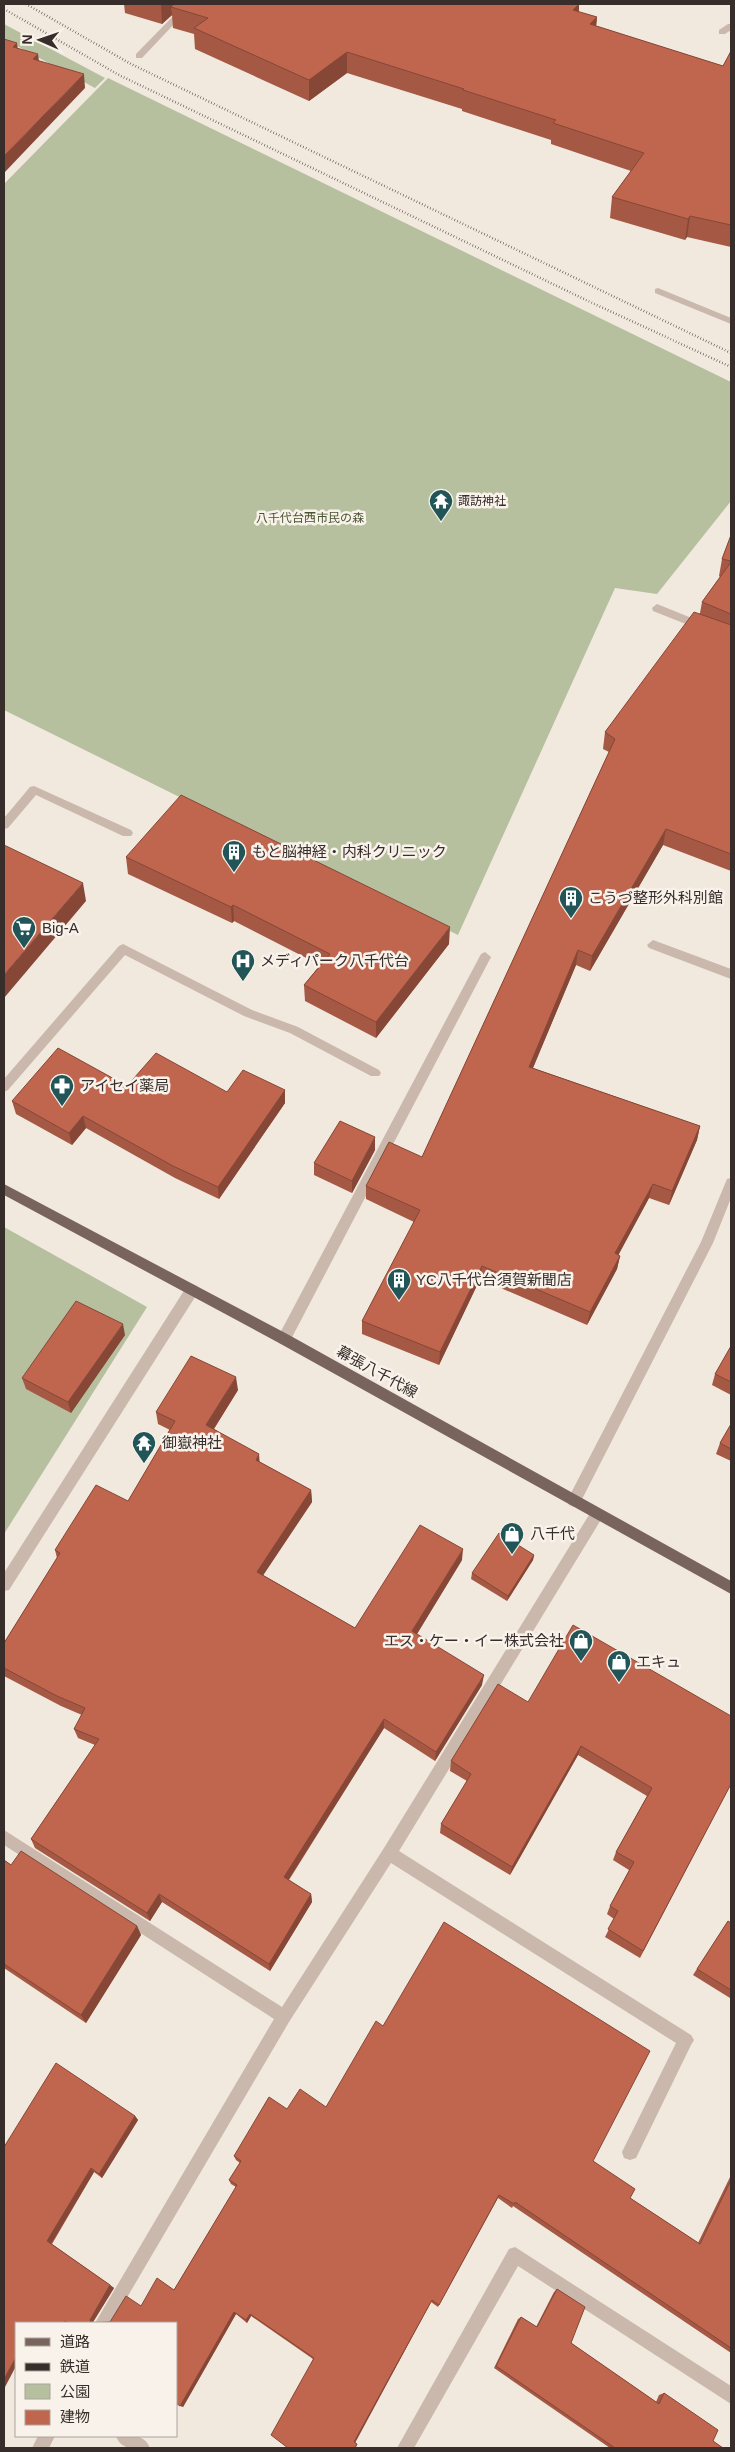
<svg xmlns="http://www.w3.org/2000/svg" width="735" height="2452" viewBox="0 0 735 2452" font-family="Helvetica,'Noto Sans JP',sans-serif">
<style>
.green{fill:#b6c09f}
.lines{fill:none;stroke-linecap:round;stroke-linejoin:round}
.minor{fill:#c9b8ab;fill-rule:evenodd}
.major{fill:#78645c;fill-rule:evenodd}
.rail{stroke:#372d2a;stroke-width:2.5;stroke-dasharray:0.5 2.5;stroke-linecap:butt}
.wall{fill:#a55843}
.shaded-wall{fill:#864737}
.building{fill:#c0664e;stroke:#864737}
.labels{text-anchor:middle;stroke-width:5;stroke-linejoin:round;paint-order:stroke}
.far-poi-label{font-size:12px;fill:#372d2a;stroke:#f9f2eb;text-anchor:start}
.far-park-label{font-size:12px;fill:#48542f;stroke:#f9f2eb}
.poi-label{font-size:15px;fill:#372d2a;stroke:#f9f2eb;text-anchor:start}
.street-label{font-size:15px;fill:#372d2a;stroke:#f9f2eb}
</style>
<rect width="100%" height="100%" fill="#f1e8de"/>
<g class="green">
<polygon points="4,24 105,78 95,88 4,39"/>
<polygon points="108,78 731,382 731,501 657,594 615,588 458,935 4,710 4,184"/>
<polygon points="4,1227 147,1307 4,1534"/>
</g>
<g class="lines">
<g class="minor">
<polygon points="185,4 193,4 142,58 136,58 136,54"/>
<polygon points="728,24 731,24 731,30 725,34 719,34 719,30"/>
<polygon points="658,288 731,318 731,324 655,293 655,289"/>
<polygon points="657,604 731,634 731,642 653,611 652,608"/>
<polygon points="34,786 131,830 133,833 131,836 123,836 36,795 8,828 4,829 4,818 30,787"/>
<polygon points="653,940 731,969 731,979 649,948 647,945"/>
<polygon points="123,944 252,1010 298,1027 379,1070 381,1073 379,1076 371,1076 290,1033 244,1016 125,955 8,1090 4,1092 4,1079 119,946"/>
<polygon points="485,952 491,957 289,1343 284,1345 279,1343 278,1339 279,1335 481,954"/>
<polygon points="731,1178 731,1198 713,1243 579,1505 574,1507 569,1505 567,1501 569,1497 701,1242 727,1179"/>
<polygon points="192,1284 197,1286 198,1290 197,1294 9,1590 4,1591 4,1573 187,1286"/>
<polygon points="597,1508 602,1510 604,1514 602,1518 399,1851 691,2035 694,2040 691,2045 636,2158 630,2160 624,2158 622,2152 676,2043 391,1863 289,2022 112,2323 95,2323 274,2019 4,1845 4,1830 282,2007 384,1848 592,1510"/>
<polygon points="515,2247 731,2386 731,2404 518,2266 414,2448 397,2448 509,2249"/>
<polygon points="38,2436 55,2436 49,2448 32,2448"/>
<path d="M116,2436C130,2436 144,2433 150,2448C137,2449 121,2451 116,2436Z"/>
</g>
<polygon class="major" points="4,1184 289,1335 731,1581 731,1594 279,1343 4,1195"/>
<g class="rail">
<polyline points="26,4 131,64 731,353"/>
<polyline points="4,9 119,75 586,300 731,367"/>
</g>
</g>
<g class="wall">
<polygon points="121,4 579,4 579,12 597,17 596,26 723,66 731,51 731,247 687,237 685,240 610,218 612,197 631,171 551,144 551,140 462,111 462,109 347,73 309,101 195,49 194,34 173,28 172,15 162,24 125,13 124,4"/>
<polygon points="731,535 731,871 663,845 590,971 576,965 533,1068 700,1126 697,1140 669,1205 649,1198 618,1255 620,1256 617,1269 587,1325 480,1279 439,1365 362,1334 362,1321 414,1222 366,1199 366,1186 422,1157 609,752 603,749 605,732 700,613 702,602 720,577 719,576 722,559"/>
<polygon points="126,857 449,944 376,1038 305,1001 304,985 320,965 234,921 232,923 128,874"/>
<polygon points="127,1086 227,1092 285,1090 285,1103 219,1199 175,1178 86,1128 72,1145 16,1114 12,1101"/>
<polygon points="375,1150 352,1193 314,1175 314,1163"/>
<polygon points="125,1335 71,1413 26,1389 22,1378"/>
<polygon points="731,1346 731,1395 712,1385 715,1374"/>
<polygon points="238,1390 214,1429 260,1462 311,1490 312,1502 263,1575 355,1628 462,1560 417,1634 482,1685 435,1761 384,1728 289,1880 311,1894 312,1902 270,1971 162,1902 150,1921 35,1848 31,1839 95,1745 78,1738 74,1729 82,1715 61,1706 4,1676 4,1643 57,1558 55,1550 128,1501 170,1430 158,1424 156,1412"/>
<polygon points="731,1424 731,1461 716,1454 720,1443"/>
<polygon points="534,1555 533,1560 507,1601 471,1579 472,1573"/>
<polygon points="528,1702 731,1784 640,1958 605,1937 614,1919 607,1914 610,1906 629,1870 613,1860 616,1852 647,1796 578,1755 510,1875 440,1833 441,1824 467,1781 450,1771 451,1761"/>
<polygon points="4,1860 11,1865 137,1926 141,1935 86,2023 4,1968"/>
<polygon points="728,1921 731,1923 731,1997 730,1998 693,1975"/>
<polygon points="326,2107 593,2161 630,2198 698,2243 731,2175 731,2353 513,2206 512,2208 498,2198 438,2307 431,2302 355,2442 357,2445 355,2448 288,2448 313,2359 251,2316 247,2323 236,2314 183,2407 176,2323 16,2323 4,2147 135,2116 138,2120 102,2178 94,2172 52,2244 114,2288 93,2322 110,2322 141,2306 174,2290 236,2187 231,2184 229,2180 240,2163 236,2160 234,2156 287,2109"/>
<polygon points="557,2289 571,2343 656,2402 659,2395 664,2393 713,2441 723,2448 610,2448 494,2368 518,2319 521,2317 536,2327 554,2292"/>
</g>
<g class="shaded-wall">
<polygon points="161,4 183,4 171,7 172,15 162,24"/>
<polygon points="579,4 578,24 573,10"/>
<polygon points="597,17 595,38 590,24"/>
<polygon points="17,43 19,57 13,47"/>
<polygon points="347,52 347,73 309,101 309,80"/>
<polygon points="38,54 40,68 33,59"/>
<polygon points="84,74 85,88 4,173 4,156"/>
<polygon points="690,216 687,237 685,240 688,219"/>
<polygon points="666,829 663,845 590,971 592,956"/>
<polygon points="83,883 86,901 4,998 4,975"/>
<polygon points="233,905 234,921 232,923 231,907"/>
<polygon points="450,927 449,944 376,1038 376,1022"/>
<polygon points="578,950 576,965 527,1082 529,1067"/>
<polygon points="285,1090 285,1103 219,1199 218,1187"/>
<polygon points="83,1116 86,1128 72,1145 69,1133"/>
<polygon points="700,1126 697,1140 669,1205 672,1191"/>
<polygon points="375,1137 375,1150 352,1193 352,1181"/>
<polygon points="653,1184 649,1198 612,1267 615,1253"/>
<polygon points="620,1256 617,1269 587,1325 590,1312"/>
<polygon points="482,1266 480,1279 439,1365 440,1352"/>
<polygon points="123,1324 125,1335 71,1413 68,1402"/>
<polygon points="236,1377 238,1390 208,1438 206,1425"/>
<polygon points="259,1454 260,1467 256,1460"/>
<polygon points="311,1490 312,1502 258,1583 257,1572"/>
<polygon points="463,1549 462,1560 412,1642 412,1631"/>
<polygon points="534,1555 533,1560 507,1601 508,1596"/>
<polygon points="484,1675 482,1685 435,1761 436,1752"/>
<polygon points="384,1719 384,1728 285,1885 284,1877"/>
<polygon points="581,1746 578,1755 510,1875 512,1867"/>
<polygon points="159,1894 162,1902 150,1921 147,1913"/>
<polygon points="311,1894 312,1902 270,1971 269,1964"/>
<polygon points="137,1926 141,1935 86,2023 81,2015"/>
<polygon points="135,2116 138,2120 102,2178 99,2174"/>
<polygon points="91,2168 94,2172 51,2244 47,2241"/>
<polygon points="110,2285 114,2288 93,2322 94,2323 92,2323 90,2320"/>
<polygon points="432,2300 431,2302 355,2443 354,2442"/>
<polygon points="234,2312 236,2314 183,2407 180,2406"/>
<polygon points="250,2314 251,2316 247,2323 246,2320"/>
<polygon points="15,2359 16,2359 16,2366 4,2389 4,2379"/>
</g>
<g class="building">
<polygon points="174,4 579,4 573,10 597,17 590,24 723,66 731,51 731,225 690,216 688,219 612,197 644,153 553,123 556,120 463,90 464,89 347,52 309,80 194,28 208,18 171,7"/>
<polygon points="4,39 17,43 13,47 38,54 33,59 84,74 4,156"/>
<polygon points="731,535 731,561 722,559"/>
<polygon points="731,562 731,614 702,602"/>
<polygon points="694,612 731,625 731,854 666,829 592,956 578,950 529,1067 700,1126 672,1191 653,1184 615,1253 620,1256 590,1312 482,1266 440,1352 362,1321 420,1210 366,1186 389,1142 422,1157 615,739 605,732"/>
<polygon points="181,795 450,927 376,1022 304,985 330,954 233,905 231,907 126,857"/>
<polygon points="4,845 83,883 4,975"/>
<polygon points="58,1048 127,1086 156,1053 227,1092 243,1070 285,1090 218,1187 173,1166 83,1116 69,1133 12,1101"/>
<polygon points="340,1121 375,1137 352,1181 314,1163"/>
<polygon points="76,1301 123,1324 68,1402 22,1378"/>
<polygon points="731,1346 731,1382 715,1374"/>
<polygon points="191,1356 236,1377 206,1425 259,1454 256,1460 311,1490 257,1572 355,1628 420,1525 463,1549 412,1631 484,1675 436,1752 384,1719 284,1877 311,1894 269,1964 159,1894 147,1913 31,1839 99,1739 74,1729 85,1708 57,1696 4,1668 4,1643 60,1553 55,1550 96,1485 128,1501 175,1421 156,1412"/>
<polygon points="731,1424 731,1449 720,1443"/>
<polygon points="499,1533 534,1555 508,1596 472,1573"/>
<polygon points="573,1625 731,1716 731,1784 643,1951 608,1929 618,1911 610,1906 634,1862 616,1852 652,1788 581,1746 512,1867 441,1824 471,1774 451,1761 498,1684 528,1702"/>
<polygon points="21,1851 137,1926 81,2015 4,1964 4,1860 11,1865"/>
<polygon points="728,1921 731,1923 731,1990 697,1969"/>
<polygon points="444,1922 650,2051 593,2161 635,2189 630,2198 700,2244 731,2180 731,2348 515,2202 514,2204 499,2195 439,2305 432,2300 354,2442 357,2444 355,2448 288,2448 271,2435 314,2358 250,2314 246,2320 234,2312 180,2406 176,2403 176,2323 68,2323 65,2321 63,2323 16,2323 16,2360 15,2359 4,2379 4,2147 56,2063 135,2116 99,2174 91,2168 47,2241 110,2285 90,2320 91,2323 110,2322 126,2296 141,2306 157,2278 174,2290 237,2185 229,2180 241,2161 234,2156 269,2097 287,2109 300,2089 326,2107 376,2021 383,2026"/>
<polygon points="557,2289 585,2307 571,2343 659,2404 664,2393 718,2430 713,2441 723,2448 615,2448 496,2366 521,2317 537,2327"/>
</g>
<defs>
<g id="temple-pin" transform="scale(1.25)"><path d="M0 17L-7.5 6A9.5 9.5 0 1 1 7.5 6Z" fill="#215557" stroke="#f9f2eb"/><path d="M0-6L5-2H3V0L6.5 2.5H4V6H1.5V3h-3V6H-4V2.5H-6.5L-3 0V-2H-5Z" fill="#fff"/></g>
<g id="building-pin" transform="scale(1.25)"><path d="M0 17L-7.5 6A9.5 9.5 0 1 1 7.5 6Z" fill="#215557" stroke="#f9f2eb"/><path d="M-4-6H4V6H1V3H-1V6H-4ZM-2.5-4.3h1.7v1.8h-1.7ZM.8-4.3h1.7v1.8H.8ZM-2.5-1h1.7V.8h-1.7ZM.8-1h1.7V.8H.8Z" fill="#fff"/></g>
<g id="supermarket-pin" transform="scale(1.25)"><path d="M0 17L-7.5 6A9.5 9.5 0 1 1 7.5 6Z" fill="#215557" stroke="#f9f2eb"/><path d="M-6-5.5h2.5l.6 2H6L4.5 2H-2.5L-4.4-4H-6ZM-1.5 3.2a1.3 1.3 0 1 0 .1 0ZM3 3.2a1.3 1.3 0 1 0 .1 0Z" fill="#fff"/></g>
<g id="hospital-pin" transform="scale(1.25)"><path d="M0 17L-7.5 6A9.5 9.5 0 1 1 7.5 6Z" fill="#215557" stroke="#f9f2eb"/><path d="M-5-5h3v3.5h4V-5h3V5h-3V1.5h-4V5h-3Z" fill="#fff"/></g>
<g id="pharmacy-pin" transform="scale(1.25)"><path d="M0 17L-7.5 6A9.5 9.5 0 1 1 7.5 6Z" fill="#215557" stroke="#f9f2eb"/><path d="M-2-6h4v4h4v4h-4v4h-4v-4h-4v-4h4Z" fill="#fff"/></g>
<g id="shop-pin" transform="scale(1.25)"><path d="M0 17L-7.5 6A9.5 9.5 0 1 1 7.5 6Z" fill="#215557" stroke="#f9f2eb"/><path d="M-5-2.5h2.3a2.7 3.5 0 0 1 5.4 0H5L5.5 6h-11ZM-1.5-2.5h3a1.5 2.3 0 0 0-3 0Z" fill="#fff"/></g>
</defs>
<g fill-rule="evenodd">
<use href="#temple-pin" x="441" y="501"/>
<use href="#building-pin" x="234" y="852"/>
<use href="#building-pin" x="571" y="898"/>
<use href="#supermarket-pin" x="24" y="928"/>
<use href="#hospital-pin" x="243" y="961"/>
<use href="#pharmacy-pin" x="62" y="1086"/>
<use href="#building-pin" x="399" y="1280"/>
<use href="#temple-pin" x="144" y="1443"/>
<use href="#shop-pin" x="512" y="1534"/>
<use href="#shop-pin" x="581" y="1641"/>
<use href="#shop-pin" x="619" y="1662"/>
</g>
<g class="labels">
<g class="far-poi-label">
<text x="458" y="505">諏訪神社</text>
</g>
<g class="far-park-label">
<text x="310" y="522">八千代台西市民の森</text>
</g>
<g class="poi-label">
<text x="252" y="857">もと脳神経・内科クリニック</text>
<text x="588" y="903">こうづ整形外科別館</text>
<text x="42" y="933">Big-A</text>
<text x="260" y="966">メディパーク八千代台</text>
<text x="80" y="1091">アイセイ薬局</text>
<text x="416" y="1285">YC八千代台須賀新聞店</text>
<text x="162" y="1448">御嶽神社</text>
<text x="530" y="1539">八千代</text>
<text x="564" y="1646" text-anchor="end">エス・ケー・イー株式会社</text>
<text x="636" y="1667">エキュ</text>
</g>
<g class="street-label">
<text transform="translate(377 1372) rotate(29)" y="5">幕張八千代線</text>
</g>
</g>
<rect width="735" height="2452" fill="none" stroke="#372d2a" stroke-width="10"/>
<rect x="15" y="2322" width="162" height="115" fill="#f9f2eb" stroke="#aba39e"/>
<rect x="25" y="2338" width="25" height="8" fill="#78645c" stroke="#aba39e"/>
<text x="60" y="2347" font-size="15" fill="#372d2a">道路</text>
<rect x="25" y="2363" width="25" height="8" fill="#372d2a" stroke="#aba39e"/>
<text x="60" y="2372" font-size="15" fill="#372d2a">鉄道</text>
<rect x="25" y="2384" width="25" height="15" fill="#b6c09f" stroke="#aba39e"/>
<text x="60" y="2397" font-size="15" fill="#372d2a">公園</text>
<rect x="25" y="2410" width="25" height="15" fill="#c0664e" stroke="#aba39e"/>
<text x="60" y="2422" font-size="15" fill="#372d2a">建物</text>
<g transform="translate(40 40) rotate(272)" stroke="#f9f2eb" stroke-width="4" paint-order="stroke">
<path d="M0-4L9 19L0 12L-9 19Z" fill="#372d2a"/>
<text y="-8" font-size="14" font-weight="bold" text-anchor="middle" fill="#372d2a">N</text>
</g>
</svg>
